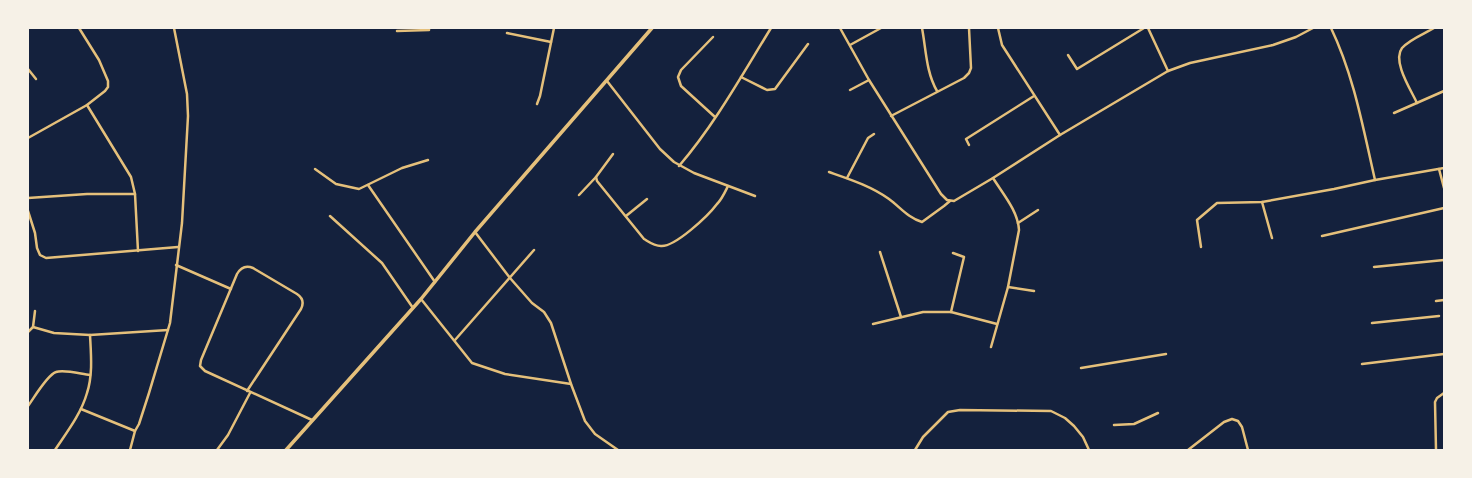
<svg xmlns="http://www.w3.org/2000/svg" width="1472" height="478" viewBox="0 0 1472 478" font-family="Roboto,sans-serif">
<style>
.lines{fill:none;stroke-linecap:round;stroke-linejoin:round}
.minor{stroke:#e5c07b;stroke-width:2.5}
.secondary{stroke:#e5c07b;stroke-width:3.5}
</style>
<rect width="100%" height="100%" fill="#14213d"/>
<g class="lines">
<g class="minor">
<polyline points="840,28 869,80 941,194 947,200 954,201 993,178 1060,135 1168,71 1190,63 1273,45 1296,37 1313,28"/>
<path d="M922,28C926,49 926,72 937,91"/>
<polyline points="998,28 1002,45 1060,135"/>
<polyline points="1148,28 1168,71"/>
<path d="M1331,28C1354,76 1363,128 1375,180"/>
<polyline points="397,31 429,30 429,28"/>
<polyline points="507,33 551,42"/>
<polyline points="713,37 681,70 678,77 681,86 715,117"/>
<polyline points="850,45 881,28"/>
<polyline points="1068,55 1077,69 1144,28"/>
<polyline points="28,69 36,79"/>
<polyline points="741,77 767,90 775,89 808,44"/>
<polyline points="607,81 660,149 674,162 694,173 755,196"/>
<polyline points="850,90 869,80"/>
<path d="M1417,103C1411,90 1392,61 1402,48C1410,39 1424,34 1434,28"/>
<polyline points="537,104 540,96 554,28"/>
<polyline points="87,105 131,177 135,194"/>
<polyline points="1394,113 1444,91"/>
<polyline points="891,116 964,78 969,73 971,68 969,28"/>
<polyline points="28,138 87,105 105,91 108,87 108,81 99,60 79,28"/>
<polyline points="969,145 966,139 1034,96"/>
<path d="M679,166C715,124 742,75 771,28"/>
<polyline points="315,169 336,184 359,189 402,168 428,160"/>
<polyline points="1439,169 1444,188"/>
<path d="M829,172C849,179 871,186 889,199C900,207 908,218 922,222L944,206L950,201"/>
<path d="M596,177L597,181L644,239C649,242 654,246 661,246C675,247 708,216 717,204C722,199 725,192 728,186"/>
<polyline points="847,178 868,138 874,134"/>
<polyline points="368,185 435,282"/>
<polyline points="579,195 596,177 613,154"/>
<polyline points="28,198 87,194 135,194 138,251"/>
<polyline points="1262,202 1272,238"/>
<polyline points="28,211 35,233 37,248 40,255 46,258 178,247"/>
<polyline points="330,216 382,263 413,308"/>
<polyline points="626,216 647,199"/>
<polyline points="1018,223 1038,210"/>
<polyline points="475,232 510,278 532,303 544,312 551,323 571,384 585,421 595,434 618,450"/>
<polyline points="1322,236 1444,208"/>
<polyline points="1201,247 1197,220 1217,203 1262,202 1334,189 1375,180 1444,168"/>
<polyline points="880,252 901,317"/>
<polyline points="176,265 231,289"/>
<polyline points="1374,267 1444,260"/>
<polyline points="1008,287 1034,291"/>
<polyline points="421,299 472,363 505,374 571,384"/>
<polyline points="1436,301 1444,300"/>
<polyline points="951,312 964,257 953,253"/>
<polyline points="1372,323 1439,316"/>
<polyline points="873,324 923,312 951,312 997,324"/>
<polyline points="33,327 54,333 90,335 168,330"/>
<polyline points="28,332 33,327 35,311"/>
<polyline points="455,340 534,250"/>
<path d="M991,347L1008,287L1019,230C1018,211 1003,194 993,178"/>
<polyline points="1362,364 1444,354"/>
<polyline points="1081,368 1166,354"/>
<path d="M247,391L301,309C304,303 303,298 297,294L253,268C246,265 241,267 237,274L201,360L200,366L205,371L312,420"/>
<path d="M28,406C34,398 47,375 56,372C64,369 81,374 90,375"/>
<polyline points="81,409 135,431"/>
<polyline points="1114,425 1134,424 1158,413"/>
<path d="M55,450C67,432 81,414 87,393C93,375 91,354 90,335"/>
<polyline points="130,450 135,431 139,424 149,393 170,323 182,223 188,116 187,94 174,28"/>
<polyline points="217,450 228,435 250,393"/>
<polyline points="915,450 923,437 948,412 960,410 1051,411 1065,418 1074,426 1083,437 1089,450"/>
<polyline points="1188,450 1224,422 1232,419 1238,421 1242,427 1248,450"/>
<polyline points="1436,450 1435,402 1437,398 1444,393"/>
</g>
<polyline class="secondary" points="286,450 421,299 475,232 652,28"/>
</g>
<rect width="1472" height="478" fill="none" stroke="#f6f1e7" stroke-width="58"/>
</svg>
